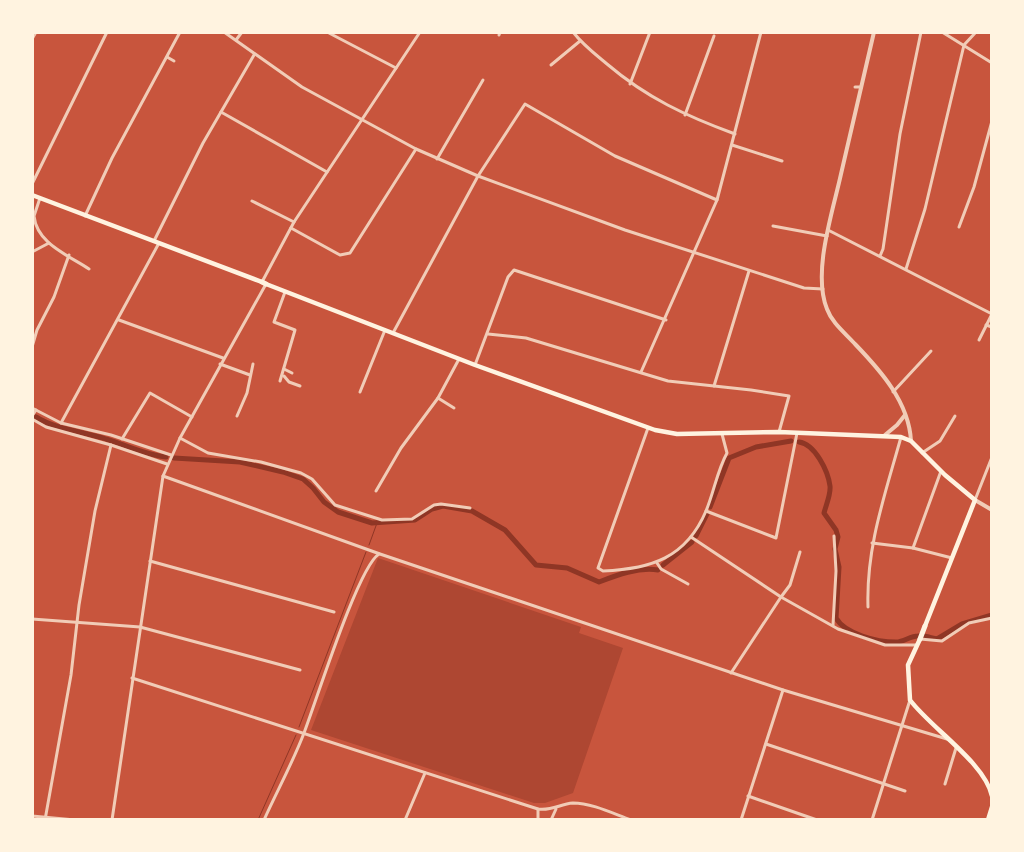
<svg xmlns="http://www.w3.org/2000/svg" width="1024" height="852" viewBox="0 0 1024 852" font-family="Overpass,sans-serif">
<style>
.green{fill:#ae4732}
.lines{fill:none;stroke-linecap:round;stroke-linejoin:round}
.stream{stroke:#8f3625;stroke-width:1}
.canal{stroke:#8f3625;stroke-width:5}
.minor{stroke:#f1ccb7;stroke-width:3}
.tertiary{stroke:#f1ccb7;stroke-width:4}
.secondary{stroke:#fff3e0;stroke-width:4.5}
.primary{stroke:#fff3e0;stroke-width:5}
</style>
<rect width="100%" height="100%" fill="#c8553d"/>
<polygon class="green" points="378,558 581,627 579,633 623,648 573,793 545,803 534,803 311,730"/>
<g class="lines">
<g class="stream">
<polyline points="369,545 377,523"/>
<polyline points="299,727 366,552"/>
<polyline points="258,820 296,735"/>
</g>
<g class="canal">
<path d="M36,417C57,430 82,431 106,439C126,445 145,455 166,457"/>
<path d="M799,442C815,444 828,471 830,486C831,494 826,505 824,513L836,530L838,537L835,549L839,567L836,618C845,634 877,642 896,642C904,642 910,636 918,636C924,635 931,638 937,639L962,624L992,615"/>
<path d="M174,458L240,462L283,472L303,479L313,488L324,502L338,512L372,523L415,520L432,509L443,506L472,511L505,530L536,565L567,568L599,582C617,575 638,567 658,570"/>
<polyline points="710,507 729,458 756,447 791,441"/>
<polyline points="696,536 707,514"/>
<polyline points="663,565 692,542"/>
</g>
<g class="minor">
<polyline points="224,32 302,87 416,149 478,176 625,230 804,288 823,289"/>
<path d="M573,32C583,45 595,54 607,64C647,98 686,116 735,134"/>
<polyline points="942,32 992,63"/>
<polyline points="329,33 396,68"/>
<polyline points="499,35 500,32"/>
<polyline points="32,39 36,32"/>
<polyline points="236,40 242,32"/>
<polyline points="167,57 174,61"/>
<polyline points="551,65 580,41"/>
<polyline points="630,84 650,32"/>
<polyline points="855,87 861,87"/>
<polyline points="221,112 327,172"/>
<polyline points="685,115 714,36"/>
<polyline points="732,145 782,161"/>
<polyline points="437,159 483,80"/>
<polyline points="32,184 107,32"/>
<path d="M40,198L34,216C37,244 68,255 89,269"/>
<polyline points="252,201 294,222"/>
<polyline points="85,216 112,158 180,32"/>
<polyline points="773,226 827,236"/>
<polyline points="959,227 974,187 992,121"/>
<polyline points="291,228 340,255 350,253 416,149"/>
<polyline points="828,230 992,314"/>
<polyline points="154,241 203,143 254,55"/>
<polyline points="32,252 49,243"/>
<polyline points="880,256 883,249 900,134 921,32"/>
<polyline points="906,269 925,209 964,45 976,32"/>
<polyline points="262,282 294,222 420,32"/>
<polyline points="119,320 223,358"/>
<polyline points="986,325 992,327"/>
<polyline points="393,333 478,176 525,104 615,156 717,200"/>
<polyline points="488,334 526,338 668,381 751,390 789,396 779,432"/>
<polyline points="979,340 992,314"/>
<polyline points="32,347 37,330 54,297 69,255"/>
<polyline points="220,364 250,375"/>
<polyline points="475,365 508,277 514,270 666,320"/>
<polyline points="284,369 292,373"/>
<polyline points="641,372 717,200 761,32"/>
<polyline points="284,376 289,382 300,386"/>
<polyline points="280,381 295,330 274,322 285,292"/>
<polyline points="714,386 749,271"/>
<polyline points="360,392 385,330"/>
<polyline points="893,392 931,351"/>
<polyline points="438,398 454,408"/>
<polyline points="32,408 61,423 111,435 171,455"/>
<polyline points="32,416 36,410"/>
<polyline points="237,416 247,393 253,364"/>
<polyline points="32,419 46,427 111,445 167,464"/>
<polyline points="61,423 159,243"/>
<path d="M648,428L598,568L603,571C651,569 686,558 706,511C714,492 717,471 727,453L722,434"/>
<polyline points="180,438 208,453 261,462 301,473 312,479 335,505 382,520 412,519 434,505 441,504 470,508"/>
<polyline points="122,439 150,393 192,417"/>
<polyline points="922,453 940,441 955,416"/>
<polyline points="163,476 380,554 783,690 947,739"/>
<polyline points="376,491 401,448 438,398 459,359"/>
<polyline points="975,500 992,457"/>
<polyline points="706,511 776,538 797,433"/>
<polyline points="691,537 781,597 838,629 885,645 917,645"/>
<polyline points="872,543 913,548 952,558"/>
<polyline points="913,548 941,471"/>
<polyline points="150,561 334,612"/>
<polyline points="657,563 661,569 688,584"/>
<path d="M868,607C866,547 885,495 901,437"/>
<polyline points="32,619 140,627 300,670"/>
<polyline points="833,625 836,571 834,536"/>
<polyline points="920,639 942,641 969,623 992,618"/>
<polyline points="731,673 781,597 790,585 800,552"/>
<path d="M132,678L538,809C552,811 560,804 573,803C592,803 614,814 631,820"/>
<polyline points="766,744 905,791"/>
<polyline points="945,784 956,748"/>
<polyline points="748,796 817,820"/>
<polyline points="32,816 75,820"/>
<polyline points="45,820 71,675 79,605 95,511 111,445"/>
<polyline points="112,820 163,476 180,438 266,284"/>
<path d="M264,820C277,791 293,762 304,733C316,702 358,567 379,554"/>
<polyline points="405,820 425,773"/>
<polyline points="538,820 538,809"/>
<polyline points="551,820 556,809"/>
<polyline points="741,820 783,690"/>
<polyline points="872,820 910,700"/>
</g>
<g class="tertiary">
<path d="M874,32C863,80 852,126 841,174C833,211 812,272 827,309C832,323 845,333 855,344C880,370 909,402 911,441"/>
<polyline points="885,435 897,425 905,415"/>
<polyline points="975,500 992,510"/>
</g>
<g class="secondary">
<polyline points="32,195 262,282"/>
<polyline points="266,284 475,365 655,430 677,434 779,432 901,437 911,441 945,475 975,500 925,626"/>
<path d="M920,639L908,665L910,700C931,728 985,763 992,796"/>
<polyline points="988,820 992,807"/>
</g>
<g class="primary">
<polyline points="262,282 266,284"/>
<polyline points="920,639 925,626"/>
</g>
</g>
<rect width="1024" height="852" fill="none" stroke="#fff3e0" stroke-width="68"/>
</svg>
